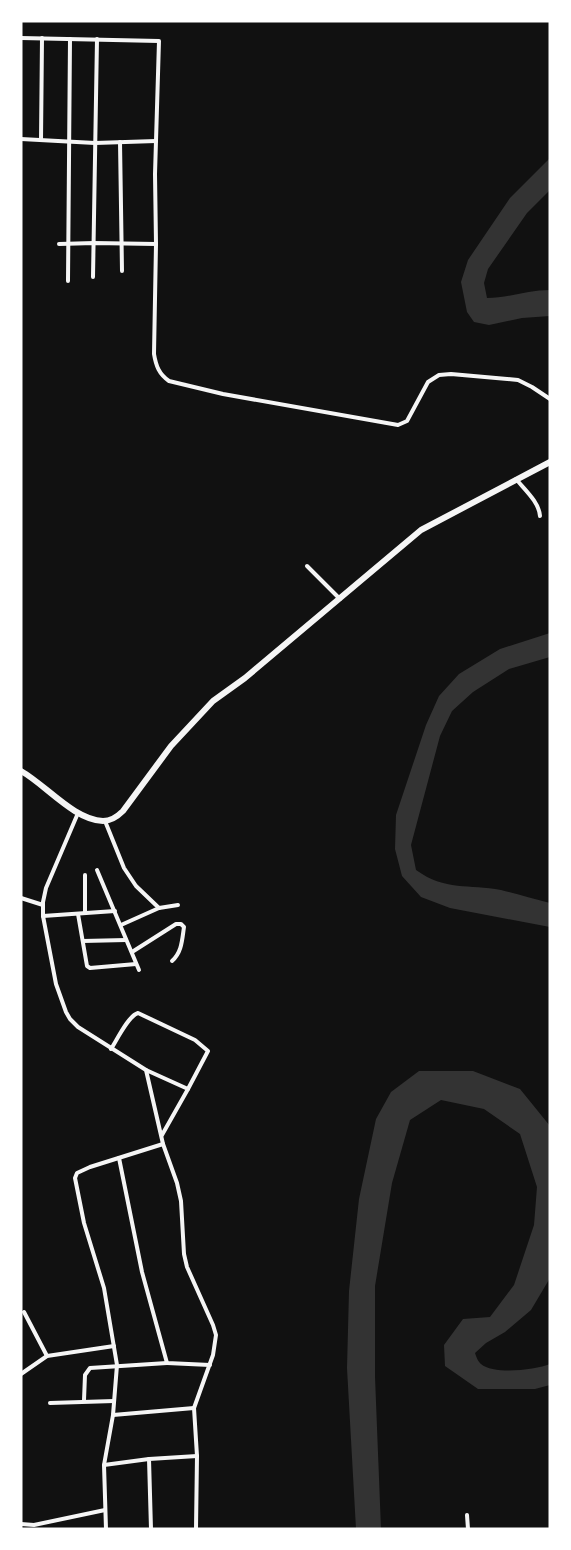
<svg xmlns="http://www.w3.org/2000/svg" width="571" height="1550" viewBox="0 0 571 1550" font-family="'Varela Round',sans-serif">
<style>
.water{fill:#333}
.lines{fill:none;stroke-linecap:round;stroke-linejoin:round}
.minor{stroke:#f5f5f5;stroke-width:4}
.trunk{stroke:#f5f5f5;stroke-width:6}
</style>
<rect width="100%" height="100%" fill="#111"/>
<g class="water">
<path d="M550,158V190L527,213L488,269L484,283L487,298C508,298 528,290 550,290V316L522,318L489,325L474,322L467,312L461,282L468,260L510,198Z"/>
<path d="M550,633V657L509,669L473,692L452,711L440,736L411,845L416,870C445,891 469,884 501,890C517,894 534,899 550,903V927L450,908L421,897L402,876L395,849L396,815L426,725L439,696L459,674L500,649Z"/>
<path d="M419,1071H473L520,1089L550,1126V1278L531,1310L505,1332L486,1343L475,1353C476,1356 478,1362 481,1364C494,1375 535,1370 550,1364V1385L535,1389H478L445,1366L444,1345L463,1319L490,1317L514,1285L534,1225L537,1187L520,1134L484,1109L441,1100L410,1120L392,1183L375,1286V1377L381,1529H356L347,1368L349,1291L359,1199L376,1119L391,1092Z"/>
</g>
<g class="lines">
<g class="minor">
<path d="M21,38L159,41L155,174L156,244L154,354C156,366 159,374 169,381L223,394L398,425L407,421L428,382L439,375L451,374L518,380L532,387L550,399"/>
<polyline points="21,139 95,143 156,141"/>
<polyline points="41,140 42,38"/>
<polyline points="120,142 122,271"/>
<polyline points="59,244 94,243 156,244"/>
<polyline points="93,277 97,39"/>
<polyline points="68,281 70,39"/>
<path d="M516,479C525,490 539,502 540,516"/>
<polyline points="307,566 340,599"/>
<polyline points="78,813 46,888 43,902 43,916 56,984 66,1012 70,1019 78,1027 146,1070 163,1144 177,1183 181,1201 184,1254 187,1267 213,1325 216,1335 213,1355 194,1408 197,1456 196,1529"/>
<polyline points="105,821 124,868 136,886 159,908"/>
<polyline points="97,870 139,970"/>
<polyline points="85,875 85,913"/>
<polyline points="21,898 43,905"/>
<polyline points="78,914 87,966 90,968 136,964"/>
<polyline points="43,916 115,911"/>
<polyline points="121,925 159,908 178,905"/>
<polyline points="83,941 126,940"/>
<path d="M132,952L176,924H181L184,927C182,940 182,952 172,961"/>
<path d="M111,1049C117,1040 128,1016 138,1013L195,1040L208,1051L188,1089"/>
<polyline points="146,1070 188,1089 162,1135"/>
<polyline points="119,1158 142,1272 167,1363 210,1365"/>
<polyline points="24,1312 47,1356"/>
<polyline points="21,1374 47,1356 114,1346"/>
<polyline points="84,1400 85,1375 90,1368 167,1363"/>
<polyline points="50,1403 114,1401"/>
<polyline points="113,1415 194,1408"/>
<polyline points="104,1465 149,1459"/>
<polyline points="467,1515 468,1529"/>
<polyline points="21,1524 34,1525 105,1510"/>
<polyline points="106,1529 104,1465 113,1415 117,1365 104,1288 84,1223 75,1178 77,1173 90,1167 163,1144"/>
<polyline points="151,1529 149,1459 197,1456"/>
</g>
<path class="trunk" d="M21,771C46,785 74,820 103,821C111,821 118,816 123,811L171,746L213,701L245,678L421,530L550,462"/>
</g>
<rect width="571" height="1550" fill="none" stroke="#ffffff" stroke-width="45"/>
</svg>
